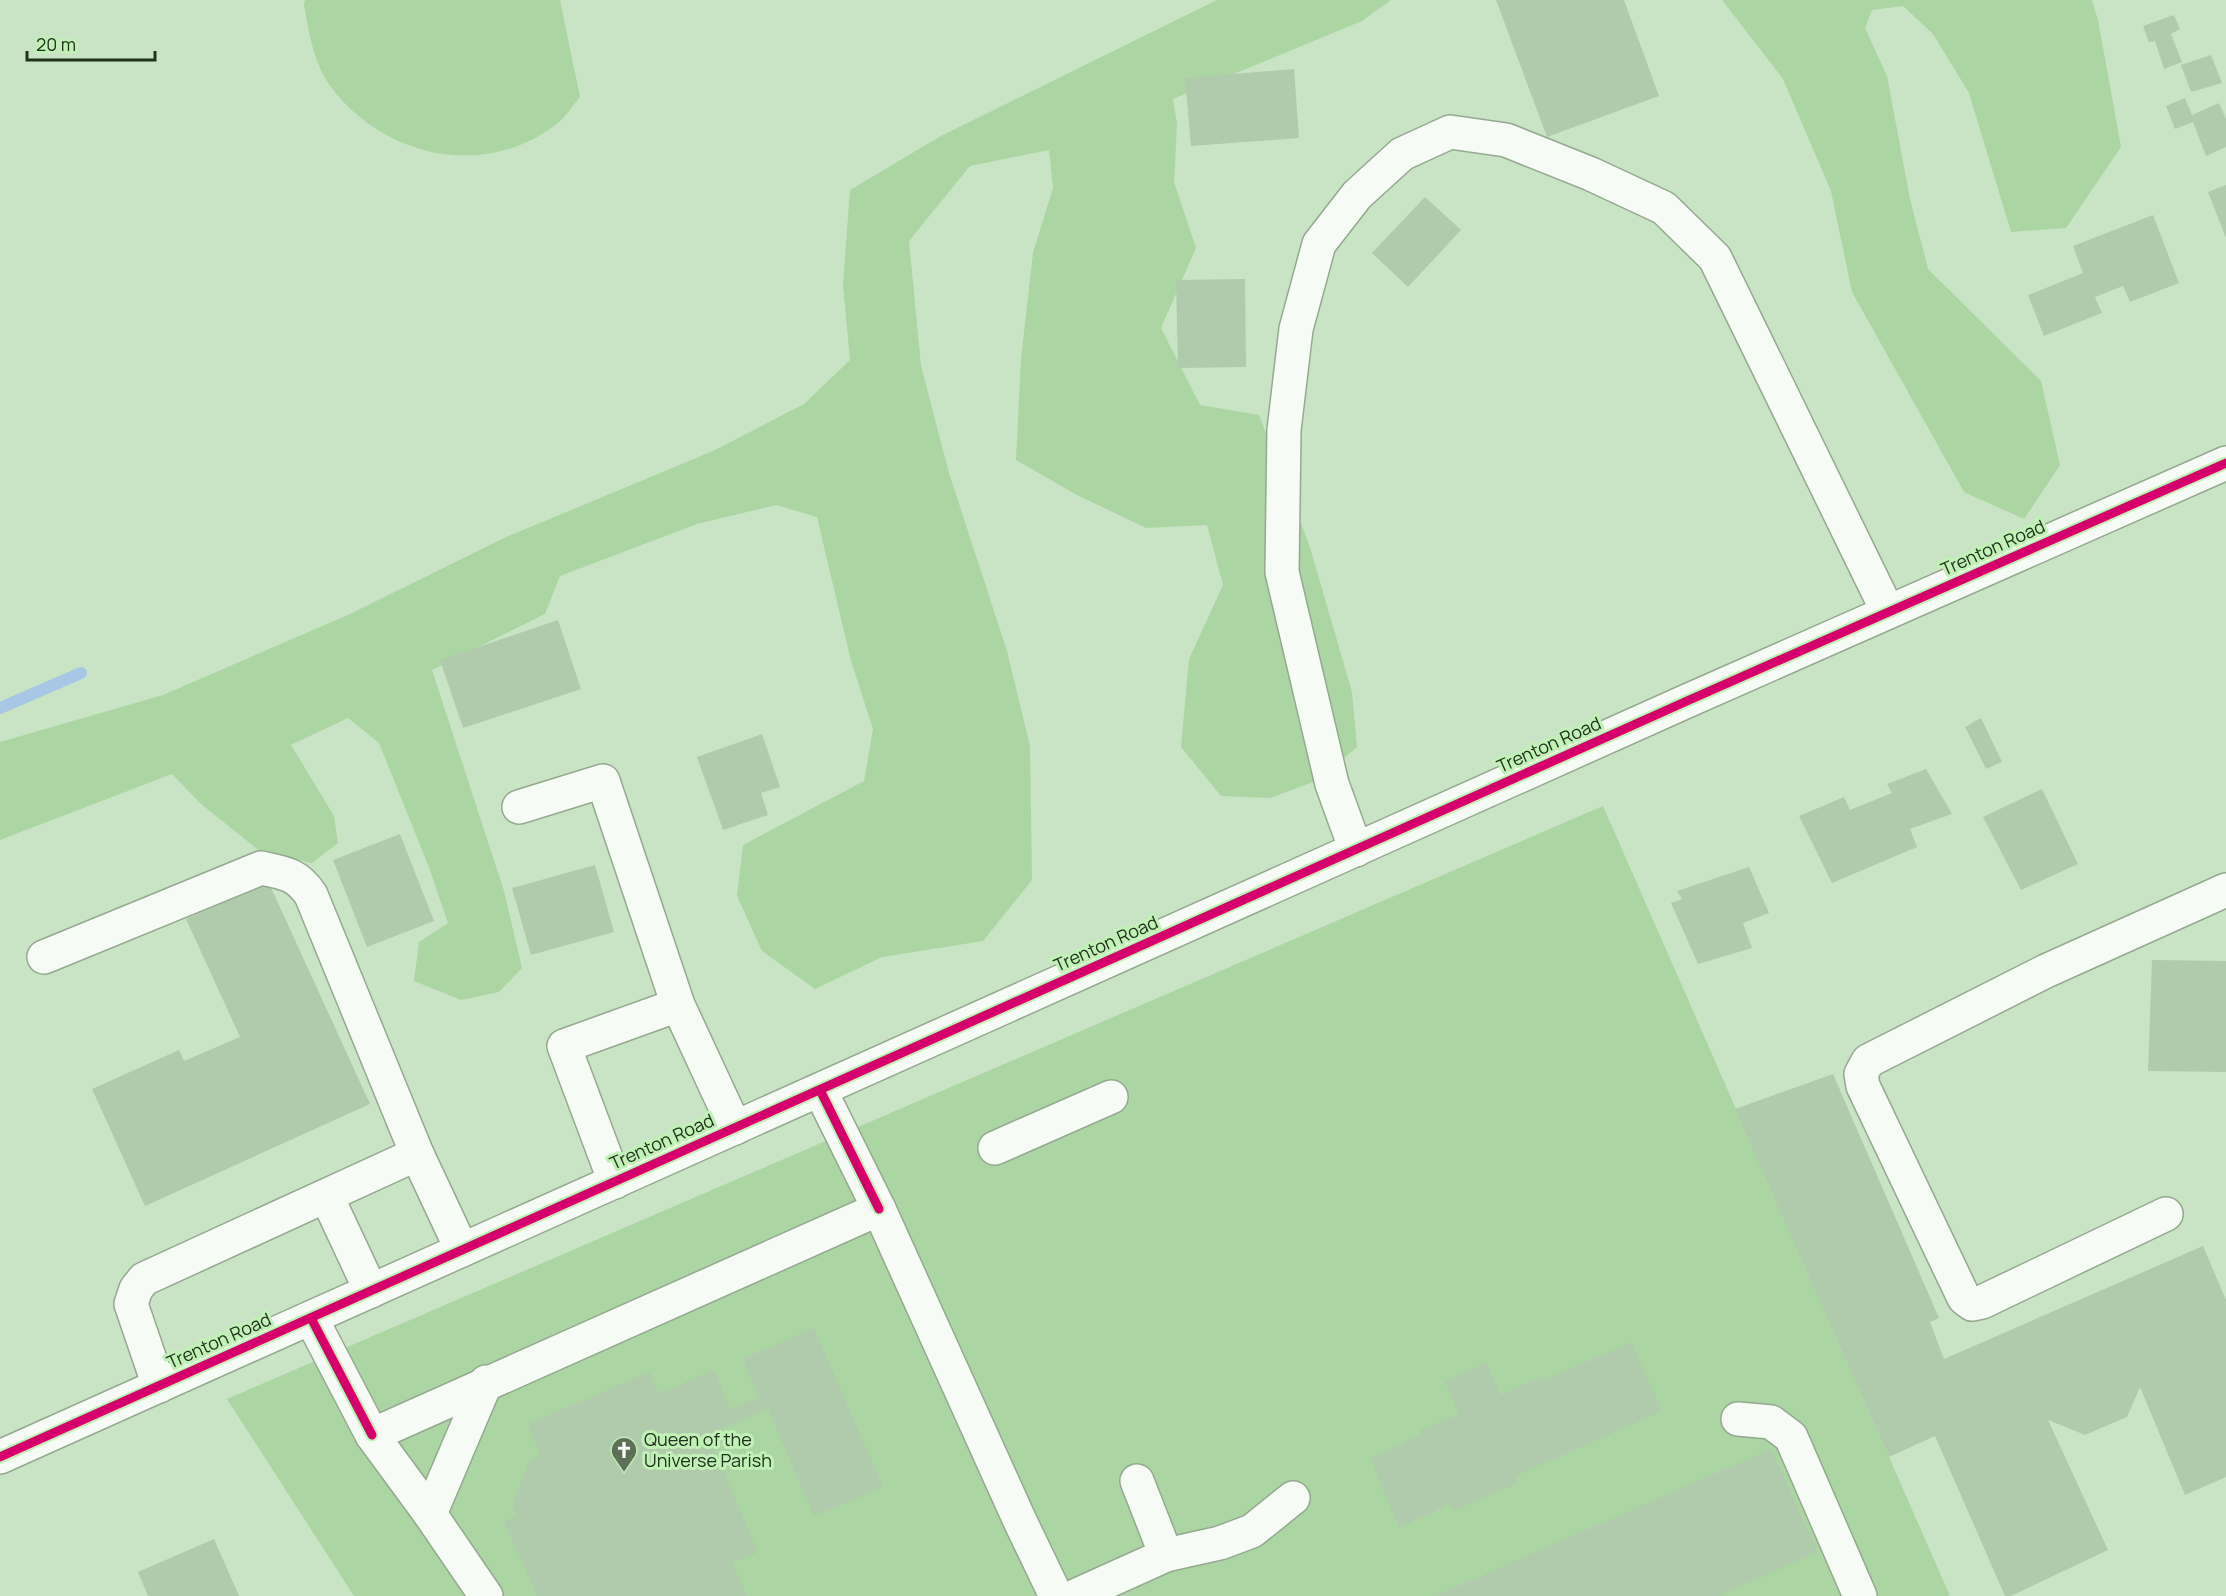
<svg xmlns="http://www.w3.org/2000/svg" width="2226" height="1596" viewBox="0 0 2226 1596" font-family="Manrope,sans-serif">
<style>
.green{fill:#abd5a3}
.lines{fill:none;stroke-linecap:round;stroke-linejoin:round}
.stream{stroke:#a7c7e4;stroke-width:12}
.building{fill:#b0cbab}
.minor-casing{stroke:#95a991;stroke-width:36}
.major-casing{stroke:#95a991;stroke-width:36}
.minor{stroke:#f7fbf6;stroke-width:33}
.major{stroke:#f7fbf6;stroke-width:33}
.cycleway-casing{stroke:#c1f1b7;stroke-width:13}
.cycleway{stroke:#d6006c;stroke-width:9}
.labels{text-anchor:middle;stroke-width:6;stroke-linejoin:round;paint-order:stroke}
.street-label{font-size:18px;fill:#20321c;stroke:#c1f1b7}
.poi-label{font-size:18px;fill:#20321c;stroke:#c1f1b7;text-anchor:start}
</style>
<rect width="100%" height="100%" fill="#c9e4c4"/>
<g class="green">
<path d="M305,0H560L580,97C573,105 567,115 559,122C488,180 385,159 331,87C314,64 309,33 304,5Z"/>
<polygon points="1217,0 1391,0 1362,21 1173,99 1177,124 1174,182 1196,248 1161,328 1200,405 1259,415 1309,544 1352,692 1357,747 1316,781 1270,798 1221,796 1181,747 1189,659 1223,585 1207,525 1146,528 1077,495 1016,460 1021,359 1033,253 1053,188 1049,150 970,166 909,241 921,366 949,473 1007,651 1030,746 1032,880 983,941 882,957 815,989 762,951 737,896 743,845 864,781 873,729 851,661 817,517 776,505 697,524 560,576 545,614 432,670 504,891 522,968 499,992 461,1000 414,981 419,942 448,923 430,870 379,743 348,718 291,745 334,816 338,843 312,863 261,852 201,804 172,774 0,840 0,742 163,695 350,614 504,538 713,451 804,404 850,360 843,285 850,190 941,136"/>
<polygon points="1722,0 2092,0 2098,20 2121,147 2066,228 2011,232 1969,93 1933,34 1903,6 1872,10 1865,28 1887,76 1910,199 1928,269 2041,381 2060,465 2024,519 1964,492 1852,292 1831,191 1783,79"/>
<polygon points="1603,806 1950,1596 354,1596 227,1399"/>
</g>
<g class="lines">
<polyline class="stream" points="0,708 81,673"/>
</g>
<g class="building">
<polygon points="1496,0 1624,0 1659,96 1547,137"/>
<polygon points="2174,15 2180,29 2171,34 2182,62 2164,69 2155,41 2149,42 2143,26"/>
<polygon points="2211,55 2222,83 2191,92 2181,65"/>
<polygon points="1294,69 1299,138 1191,146 1185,78"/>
<polygon points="2185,98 2192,115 2219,103 2226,119 2226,147 2206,156 2193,122 2175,129 2166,106"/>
<polygon points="2226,185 2226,238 2208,192"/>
<polygon points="1425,197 1461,230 1408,287 1372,253"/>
<polygon points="2153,215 2179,283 2130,302 2123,286 2095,297 2102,313 2044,336 2028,295 2083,273 2073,246"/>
<polygon points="1245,279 1246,367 1178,368 1176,280"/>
<polygon points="558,620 581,689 463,728 440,660"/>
<polygon points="1981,718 2002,762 1986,769 1965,727"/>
<polygon points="762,734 780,787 761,793 768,815 723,830 697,757"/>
<polygon points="1926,769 1952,814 1910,829 1917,847 1832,883 1799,816 1844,797 1850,810 1892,793 1887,784"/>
<polygon points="2042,789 2078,864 2021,890 1983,817"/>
<polygon points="400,834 434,921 367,947 333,860"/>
<polygon points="595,865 614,932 531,955 512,888"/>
<polygon points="1749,867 1769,913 1743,923 1752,948 1698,964 1671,903 1682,899 1677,891"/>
<polygon points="268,881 370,1104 145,1206 92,1089 179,1050 184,1061 240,1037 186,919"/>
<polygon points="2152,960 2226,961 2226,1072 2148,1071"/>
<polygon points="1833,1074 1939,1318 1930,1322 1944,1359 2203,1246 2226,1300 2226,1477 2185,1495 2140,1387 2127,1417 2085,1435 2048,1420 2108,1550 2011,1596 2005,1596 1935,1436 1889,1457 1735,1109"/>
<polygon points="814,1328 883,1487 814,1516 768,1409 708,1435 758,1552 732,1563 747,1596 537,1596 504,1521 517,1516 512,1505 530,1459 540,1455 528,1424 649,1372 659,1394 714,1370 730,1409 759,1397 743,1359"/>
<polygon points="1631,1342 1662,1411 1518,1475 1514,1485 1454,1510 1449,1504 1399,1528 1370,1458 1421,1435 1419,1431 1459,1414 1445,1381 1486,1363 1501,1395 1541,1377 1543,1381"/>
<polygon points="1771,1449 1818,1552 1718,1596 1435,1596"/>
<polygon points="214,1539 239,1596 148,1596 138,1572"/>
</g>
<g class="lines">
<g class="minor-casing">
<g id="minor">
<polyline points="519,807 603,781 678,1005 735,1128"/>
<polyline points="1356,850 1332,784 1282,572 1284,430 1296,329 1319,244 1357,195 1402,154 1450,132 1506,140 1591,174 1664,208 1715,258 1888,612"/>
<path d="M44,957L261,868C285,873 297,874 311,895L417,1154"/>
<polyline points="820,1090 879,1209 1020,1521 1056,1596"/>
<polyline points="995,1148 1111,1097"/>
<polyline points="615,1182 564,1046 678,1005"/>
<polyline points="327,1197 371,1291"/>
<polyline points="2166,1214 1982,1302 1972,1304 1964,1298 1863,1086 1861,1074 1868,1061 2046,971 2226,890"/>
<polyline points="311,1318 372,1435 430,1514 486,1596"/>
<polyline points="159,1386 131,1304 136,1289 144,1279 417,1154 462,1250"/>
<polyline points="1738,1419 1771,1422 1791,1437 1860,1596"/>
<polyline points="372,1435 879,1209"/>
<polyline points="1137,1481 1166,1555"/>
<polyline points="430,1514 486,1382"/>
<polyline points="1075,1596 1166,1555 1220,1543 1252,1531 1293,1498"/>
</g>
</g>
<g class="major-casing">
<polyline id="major" points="0,1457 1687,701 2226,463"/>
</g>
<use href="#minor" class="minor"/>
<use href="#major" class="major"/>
<g class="cycleway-casing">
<g id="cycleway">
<polyline points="820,1090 879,1209"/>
<polyline points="311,1318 372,1435"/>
<polyline points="0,1457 1687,701 2226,463"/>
</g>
</g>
<use href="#cycleway" class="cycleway"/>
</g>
<defs>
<g id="church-pin" transform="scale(1.35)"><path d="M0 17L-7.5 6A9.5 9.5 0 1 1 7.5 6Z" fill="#5b7057" stroke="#c1f1b7"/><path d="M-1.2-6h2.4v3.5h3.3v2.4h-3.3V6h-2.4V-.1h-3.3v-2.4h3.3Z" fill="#fff"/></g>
</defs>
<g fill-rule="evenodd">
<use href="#church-pin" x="624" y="1450"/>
</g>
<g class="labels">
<g class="street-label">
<text transform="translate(1993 548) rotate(-24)" y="6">Trenton Road</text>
<text transform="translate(1549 745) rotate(-24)" y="6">Trenton Road</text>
<text transform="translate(1106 944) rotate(-24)" y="6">Trenton Road</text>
<text transform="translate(662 1142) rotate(-24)" y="6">Trenton Road</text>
<text transform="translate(219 1341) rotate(-24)" y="6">Trenton Road</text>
</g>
<g class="poi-label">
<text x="644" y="1446">Queen of the<tspan x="644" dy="21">Universe Parish</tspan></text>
</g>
</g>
<path d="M27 51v9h128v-9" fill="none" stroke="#20321c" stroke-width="3"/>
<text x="36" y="51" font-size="18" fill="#20321c" stroke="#c1f1b7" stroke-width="4.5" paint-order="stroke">20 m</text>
</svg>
